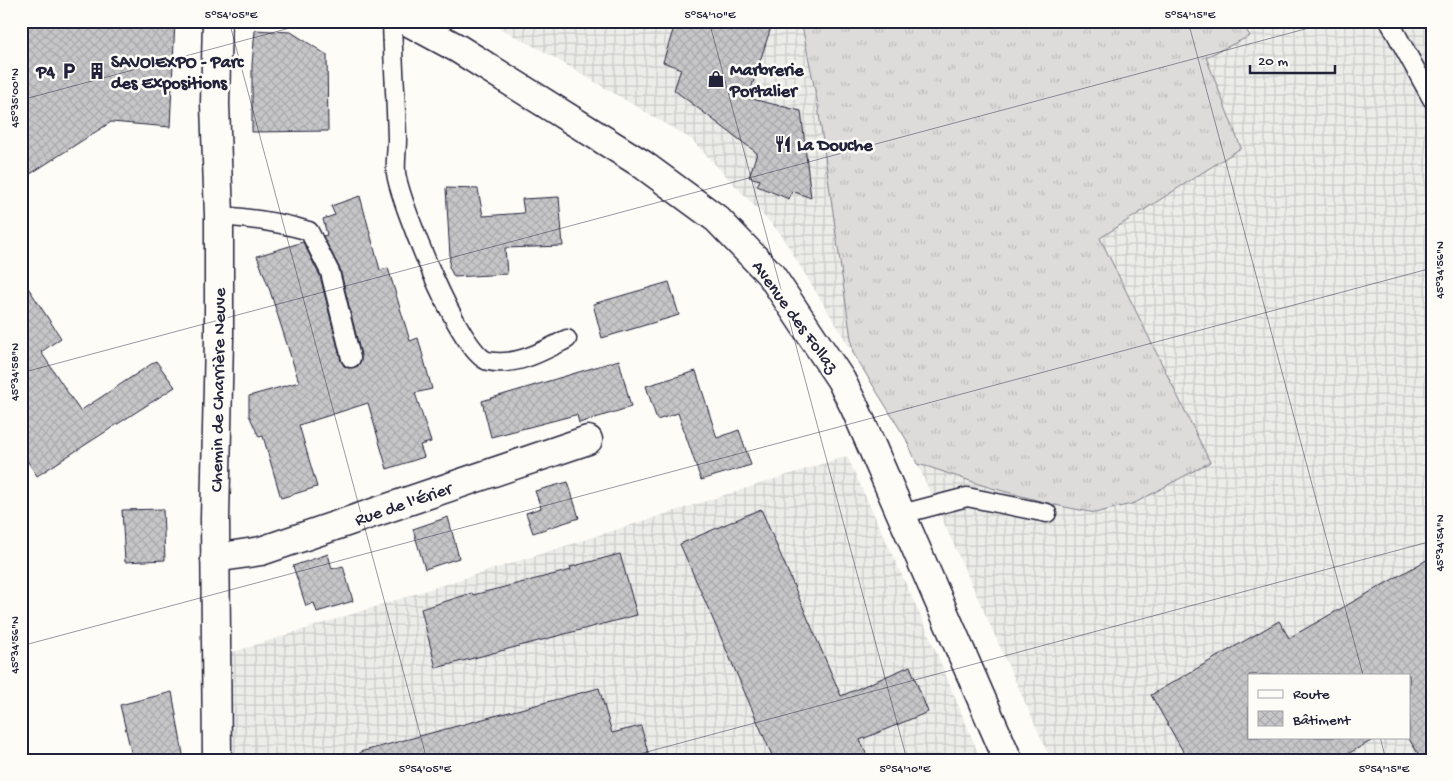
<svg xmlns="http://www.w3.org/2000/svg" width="1453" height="781" viewBox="0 0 1453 781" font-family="'Gochi Hand',sans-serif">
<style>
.industrial{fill:url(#industrial-grid);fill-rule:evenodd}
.grass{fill:url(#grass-tufts);stroke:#807f8b}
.building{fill:url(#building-cross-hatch);stroke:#22223b}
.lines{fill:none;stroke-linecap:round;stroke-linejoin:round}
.lane-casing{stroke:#22223b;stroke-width:21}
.street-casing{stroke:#22223b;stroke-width:31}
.secondary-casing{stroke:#22223b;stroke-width:31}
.lane{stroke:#fdfcf7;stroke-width:18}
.street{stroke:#fdfcf7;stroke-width:28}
.secondary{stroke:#fdfcf7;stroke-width:28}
.ticks{fill:none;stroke:#22223b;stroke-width:1;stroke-opacity:0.45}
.labels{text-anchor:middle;stroke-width:5;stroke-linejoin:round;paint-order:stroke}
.poi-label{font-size:18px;font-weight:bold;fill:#22223b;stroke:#fdfcf7;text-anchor:start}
.street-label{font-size:18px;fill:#22223b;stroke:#fdfcf7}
.neatline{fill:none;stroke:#22223b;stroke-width:2}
.ticks-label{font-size:12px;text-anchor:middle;fill:#22223b}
</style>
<defs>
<pattern id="industrial-grid" width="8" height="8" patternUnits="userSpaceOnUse" patternTransform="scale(1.25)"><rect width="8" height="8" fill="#ecece9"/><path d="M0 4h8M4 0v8" fill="none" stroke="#cacac9"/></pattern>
<pattern id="grass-tufts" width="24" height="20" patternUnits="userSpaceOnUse" patternTransform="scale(1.25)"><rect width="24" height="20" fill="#dddcdb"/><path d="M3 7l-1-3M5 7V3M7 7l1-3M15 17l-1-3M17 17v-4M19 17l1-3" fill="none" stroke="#bdbcbd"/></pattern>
<pattern id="building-cross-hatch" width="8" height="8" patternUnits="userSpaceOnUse" patternTransform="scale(1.25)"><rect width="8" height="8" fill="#c6c6c8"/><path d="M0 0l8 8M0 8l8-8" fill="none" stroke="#aaaaad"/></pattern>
</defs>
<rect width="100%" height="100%" fill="#fdfcf7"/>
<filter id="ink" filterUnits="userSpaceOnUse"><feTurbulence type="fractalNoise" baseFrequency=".02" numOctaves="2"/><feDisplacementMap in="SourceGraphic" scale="10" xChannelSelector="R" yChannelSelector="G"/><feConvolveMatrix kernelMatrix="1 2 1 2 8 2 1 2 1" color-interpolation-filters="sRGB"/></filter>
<g filter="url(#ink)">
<g class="industrial">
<path d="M486,21H1432V760H1051L906,439L780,233L691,139L541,50ZM1249,675H1409V737H1249Z"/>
<polygon points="847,456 927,630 981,760 225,760 221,656"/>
</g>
<polygon class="grass" points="801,21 1241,21 1250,36 1206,57 1241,148 1100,238 1210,462 1135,503 1095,513 1055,505 988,487 929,467 917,464 906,439 853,353 817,100"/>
<g class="building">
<polygon points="21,21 175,21 170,127 111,122 21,180"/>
<polygon points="676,21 773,21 748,98 801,111 811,198 792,191 789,199 757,186 760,180 749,177 757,153 674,90 681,69 663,62"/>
<polygon points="255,30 291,32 327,55 328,131 252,132 252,65"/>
<polygon points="446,188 478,189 483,216 524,213 522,199 559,197 563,246 505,248 507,274 454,277 449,267 450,256"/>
<polygon points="360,196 380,270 388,268 410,341 418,338 432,389 415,393 431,442 420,445 424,457 387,469 368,403 299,425 317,487 281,498 263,436 259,437 249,415 249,396 299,382 270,291 257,256 303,242 320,276 341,361 344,366 348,368 358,366 361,361 361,355 340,269 323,236 327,235 323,219 335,215 331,206"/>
<polygon points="21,277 61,338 41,352 80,411 156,361 175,387 37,476 21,451"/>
<polygon points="669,282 679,315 602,338 593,304"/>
<polygon points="619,360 631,407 579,423 577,415 575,415 491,437 482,401"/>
<polygon points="696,371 717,438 739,430 751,465 701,480 678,413 657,420 646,386"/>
<polygon points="568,482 579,518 533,533 526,513 541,508 535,491"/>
<polygon points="163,509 165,560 125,562 122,510"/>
<polygon points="761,509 841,696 910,666 928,712 860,740 869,760 774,760 719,633 680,544"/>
<polygon points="448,517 459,558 425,569 413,529"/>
<polygon points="328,554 332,569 343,566 353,601 317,612 314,603 306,606 293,566"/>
<polygon points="620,554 637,615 436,668 421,609 472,593 473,595 571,570 570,567"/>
<polygon points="1432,557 1432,760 1422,760 1409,739 1409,675 1249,675 1249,737 1378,737 1337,760 1188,760 1151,695 1279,621 1289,638"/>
<polygon points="599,688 612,733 641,726 650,760 361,760 360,752"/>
<polygon points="172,692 184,760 133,760 120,705"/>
</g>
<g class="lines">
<g class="lane-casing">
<g id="lane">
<path d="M392,21C393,61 396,100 397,139C397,150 395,162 396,173C400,203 461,356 488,361C516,367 543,351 567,339"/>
<polyline points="1389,21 1432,99"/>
<path d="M219,216C251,218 279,222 309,231L330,272L351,358"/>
<polyline points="902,514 967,497 1047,513"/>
</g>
</g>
<g class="street-casing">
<g id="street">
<polyline points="215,558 261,551 588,440"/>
<polyline points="217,760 215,519 219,339 219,216 215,104 217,21"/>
</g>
</g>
<g class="secondary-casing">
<polyline id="secondary" points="407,21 457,48 642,164 717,219 771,275 841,380 855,408 1008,760"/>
</g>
<use href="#lane" class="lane"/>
<use href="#street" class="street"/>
<use href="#secondary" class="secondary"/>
</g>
</g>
<path class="ticks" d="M229,21L427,760M709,21L907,760M1188,21L1363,675M21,100L316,21M21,373L1335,21M21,646L1432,268M1380,737L1386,760M617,760L1432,541"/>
<defs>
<g id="parking-bare" transform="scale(1.35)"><path d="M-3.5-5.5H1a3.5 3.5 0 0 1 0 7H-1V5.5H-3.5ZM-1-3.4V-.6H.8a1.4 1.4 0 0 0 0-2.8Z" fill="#22223b" stroke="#fdfcf7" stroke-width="2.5" paint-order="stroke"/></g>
<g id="building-bare" transform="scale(1.35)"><path d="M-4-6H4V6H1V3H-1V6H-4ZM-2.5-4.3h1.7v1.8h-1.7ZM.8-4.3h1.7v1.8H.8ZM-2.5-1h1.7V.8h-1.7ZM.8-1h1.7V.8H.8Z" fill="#22223b" stroke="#fdfcf7" stroke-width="2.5" paint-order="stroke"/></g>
<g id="shop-bare" transform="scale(1.35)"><path d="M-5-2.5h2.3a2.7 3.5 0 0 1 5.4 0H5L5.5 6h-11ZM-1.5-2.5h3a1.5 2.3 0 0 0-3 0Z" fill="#22223b" stroke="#fdfcf7" stroke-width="2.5" paint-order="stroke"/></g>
<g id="restaurant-bare" transform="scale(1.35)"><path d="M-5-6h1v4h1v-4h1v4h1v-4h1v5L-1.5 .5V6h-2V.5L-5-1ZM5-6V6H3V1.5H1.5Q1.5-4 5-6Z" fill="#22223b" stroke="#fdfcf7" stroke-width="2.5" paint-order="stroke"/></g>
</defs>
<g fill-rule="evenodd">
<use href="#parking-bare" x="69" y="71"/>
<use href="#building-bare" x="97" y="71"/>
<use href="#shop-bare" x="716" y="79"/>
<use href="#restaurant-bare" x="783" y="144"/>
</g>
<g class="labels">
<g class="poi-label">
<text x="111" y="67">SAVOIEXPO - Parc<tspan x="111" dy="21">des Expositions</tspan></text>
<text x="730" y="75">Marbrerie<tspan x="730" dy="21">Portalier</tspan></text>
<text x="55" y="77" text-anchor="end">P4</text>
<text x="797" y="150">La Douche</text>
</g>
<g class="street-label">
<text transform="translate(796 316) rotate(54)" y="6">Avenue des Follaz</text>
<text transform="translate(217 390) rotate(-89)" y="6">Chemin de Charrière Neuve</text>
<text transform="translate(403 503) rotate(-19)" y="6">Rue de l'Érier</text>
</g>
</g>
<rect width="1453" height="781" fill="none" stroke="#fdfcf7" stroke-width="55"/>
<rect x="1248" y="674" width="162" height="65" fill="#fdfcf7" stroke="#a5a5ac"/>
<rect x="1258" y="690" width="25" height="8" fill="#fdfcf7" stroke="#a5a5ac"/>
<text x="1293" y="698" font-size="15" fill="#22223b">Route</text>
<rect x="1258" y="711" width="25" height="15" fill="url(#building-cross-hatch)" stroke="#a5a5ac"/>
<text x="1293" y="724" font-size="15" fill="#22223b">Bâtiment</text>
<path d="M1250 65v8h85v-8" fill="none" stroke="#22223b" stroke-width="2.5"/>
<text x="1258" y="65" font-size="15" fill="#22223b" stroke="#fdfcf7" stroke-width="4" paint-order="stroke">20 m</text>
<rect x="28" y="28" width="1398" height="726" class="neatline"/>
<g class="ticks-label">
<text x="231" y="18">5°54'05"E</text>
<text x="710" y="18">5°54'10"E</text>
<text x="1190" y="18">5°54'15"E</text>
<text transform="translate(14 98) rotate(-90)" y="4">45°35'00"N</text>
<text transform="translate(1439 270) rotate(-90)" y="4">45°34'56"N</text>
<text transform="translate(14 372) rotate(-90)" y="4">45°34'58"N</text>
<text transform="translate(1439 543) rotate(-90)" y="4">45°34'54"N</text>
<text transform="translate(14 645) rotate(-90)" y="4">45°34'56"N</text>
<text x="425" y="772">5°54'05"E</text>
<text x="905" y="772">5°54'10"E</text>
<text x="1384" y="772">5°54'15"E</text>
</g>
</svg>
